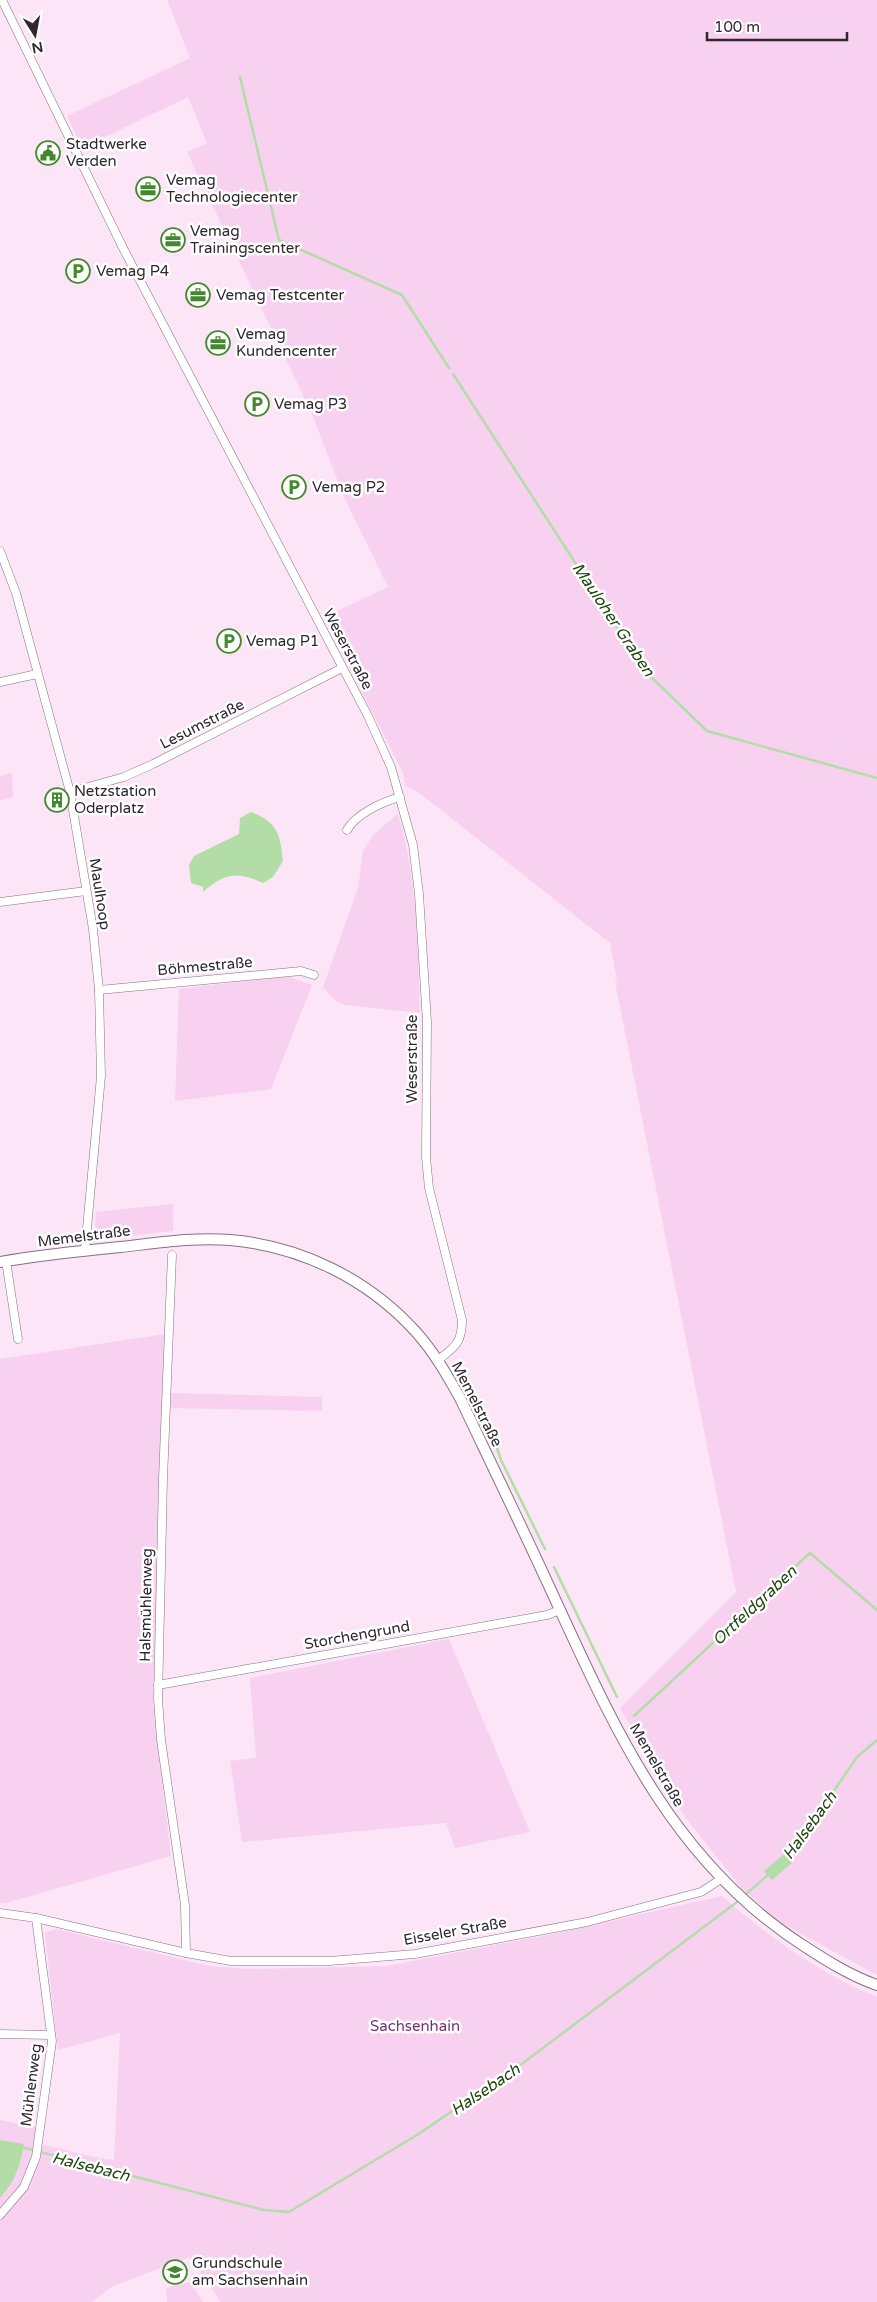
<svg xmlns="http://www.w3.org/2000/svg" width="877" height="2302" viewBox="0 0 877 2302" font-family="'Varela Round',sans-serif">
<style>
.green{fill:#f8d1f1}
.water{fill:#b2dda6}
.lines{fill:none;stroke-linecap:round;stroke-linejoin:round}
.stream{stroke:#b2dda6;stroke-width:2.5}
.minor-casing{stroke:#867282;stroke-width:9}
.tertiary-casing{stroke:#867282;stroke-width:12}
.minor{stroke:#fff;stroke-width:8}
.tertiary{stroke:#fff;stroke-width:10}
.labels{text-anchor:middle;stroke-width:5;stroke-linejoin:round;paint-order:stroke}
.poi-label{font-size:15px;fill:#30272e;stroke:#fff;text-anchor:start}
.street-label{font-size:15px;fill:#30272e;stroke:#fff}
.park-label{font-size:15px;fill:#75346d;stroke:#fff}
.water-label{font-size:16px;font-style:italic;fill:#1d450e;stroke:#fff}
</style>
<rect width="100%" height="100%" fill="#fbe5f7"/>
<g class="green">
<polygon points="167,0 877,0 877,1975 783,1924 742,1889 685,1817 620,1708 736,1592 615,982 617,980 610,943 418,792 405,786 403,773 324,617 388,587 343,495 312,414 187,152 207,143 188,97 82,148 67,116 190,58"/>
<polygon points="12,773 13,797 0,800 0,776"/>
<path d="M398,814C417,873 418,950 420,1013L346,1005L337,1002L323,987L358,888L363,851L373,835Z"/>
<polygon points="286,976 312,985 271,1089 175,1101 179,989"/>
<polygon points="173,1204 173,1231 99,1239 95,1235 96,1212"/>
<polygon points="165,1334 153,1703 171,1856 6,1903 0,1903 0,1359"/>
<polygon points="171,1393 322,1397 322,1411 171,1408"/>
<polygon points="449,1639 530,1832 455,1848 446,1823 242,1842 230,1761 256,1758 250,1678"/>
<path d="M722,1896C769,1937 819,1973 877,1997V2302H221L189,2257L111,2287L92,2302H0V2198L9,2188L24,2145L0,2140V2120L35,2127L36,2144C62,2147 87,2158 114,2160L120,2033L58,2050L45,1933L56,1929L209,1966L250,1969L386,1966L553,1934Z"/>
<polygon points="190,2282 203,2302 167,2302 166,2288"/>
</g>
<g class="water">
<path d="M251,812C278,822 280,834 283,861L273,877L263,883C237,871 225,873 203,892V887L191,883L189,865L194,856L239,834L240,818Z"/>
<polygon points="784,1854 792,1863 772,1880 764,1871"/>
<path d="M0,2140L24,2144C20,2166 15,2182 0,2198Z"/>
</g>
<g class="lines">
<g class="stream">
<polyline points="240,77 279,240 402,295 449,368"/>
<polyline points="453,374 646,672 707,731 877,778"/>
<polyline points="481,1401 501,1460 545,1549"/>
<polyline points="554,1567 617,1697"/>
<polyline points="634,1716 810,1553 877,1610"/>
<polyline points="787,1859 857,1757 877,1740"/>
<polyline points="745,1895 769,1874"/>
<polyline points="21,2147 264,2210 289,2212 417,2135 523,2063 741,1899"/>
</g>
<g class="minor-casing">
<g id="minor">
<path d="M2,0L123,248L368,716L391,767L413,845L419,894L427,1022L426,1157L429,1188L462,1320C462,1343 455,1347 438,1360"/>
<polyline points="0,551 16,593 70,792 93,929 99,990 101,1076 85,1250"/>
<polyline points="0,682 37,674"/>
<polyline points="70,792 124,777 153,764 342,668"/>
<path d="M347,830C356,814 382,802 400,797"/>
<polyline points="0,902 86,891"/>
<polyline points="99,990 301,971 314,975"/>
<polyline points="172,1255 163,1479 158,1699 161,1740 185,1905 186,1953"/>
<polyline points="6,1261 18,1339"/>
<polyline points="158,1685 547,1615 560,1610"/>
<polyline points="0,1913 36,1918 186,1953 231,1961 330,1961 415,1954 587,1922 701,1892 721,1879"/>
<polyline points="0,2034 51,2035"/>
<polyline points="0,2215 24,2187 36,2157 52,2041 36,1918"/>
</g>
</g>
<g class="tertiary-casing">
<path id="tertiary" d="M0,1262C40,1255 80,1251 120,1247C157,1243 194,1237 230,1240C301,1246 368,1279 416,1332C434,1352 447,1375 460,1398C490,1461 520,1523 549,1586C613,1725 670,1860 804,1946C827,1961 851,1976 877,1985"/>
</g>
<use href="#minor" class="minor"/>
<use href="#tertiary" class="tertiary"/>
</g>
<defs>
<g id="civic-ring" transform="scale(1.25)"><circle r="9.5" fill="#fff" stroke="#43882c" stroke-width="1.5"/><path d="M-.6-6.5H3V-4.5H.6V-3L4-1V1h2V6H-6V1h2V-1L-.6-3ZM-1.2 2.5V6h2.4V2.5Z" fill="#43882c"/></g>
<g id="office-ring" transform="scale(1.25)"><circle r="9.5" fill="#fff" stroke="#43882c" stroke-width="1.5"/><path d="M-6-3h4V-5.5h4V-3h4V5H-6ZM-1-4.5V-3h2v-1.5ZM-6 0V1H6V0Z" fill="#43882c"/></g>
<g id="parking-ring" transform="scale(1.25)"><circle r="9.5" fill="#fff" stroke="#43882c" stroke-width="1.5"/><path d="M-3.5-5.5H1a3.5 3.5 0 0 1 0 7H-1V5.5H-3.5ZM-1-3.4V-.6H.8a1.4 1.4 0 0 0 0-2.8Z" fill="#43882c"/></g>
<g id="building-ring" transform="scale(1.25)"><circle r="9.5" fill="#fff" stroke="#43882c" stroke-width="1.5"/><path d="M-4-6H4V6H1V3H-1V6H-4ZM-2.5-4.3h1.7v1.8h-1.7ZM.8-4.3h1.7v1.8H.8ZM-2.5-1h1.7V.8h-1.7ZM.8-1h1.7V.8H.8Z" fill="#43882c"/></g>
<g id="school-ring" transform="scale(1.25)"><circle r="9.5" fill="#fff" stroke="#43882c" stroke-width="1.5"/><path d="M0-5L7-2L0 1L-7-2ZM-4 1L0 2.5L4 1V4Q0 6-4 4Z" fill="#43882c"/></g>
</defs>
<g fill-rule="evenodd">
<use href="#civic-ring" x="48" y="153"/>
<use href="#office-ring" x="148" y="189"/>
<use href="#office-ring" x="173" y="240"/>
<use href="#parking-ring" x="78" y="271"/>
<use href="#office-ring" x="198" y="295"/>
<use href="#office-ring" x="218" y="343"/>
<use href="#parking-ring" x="257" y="404"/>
<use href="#parking-ring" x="294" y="487"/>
<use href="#parking-ring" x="229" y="641"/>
<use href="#building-ring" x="57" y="800"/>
<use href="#school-ring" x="175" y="2272"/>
</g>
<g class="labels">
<g class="poi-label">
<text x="66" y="149">Stadtwerke<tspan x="66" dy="17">Verden</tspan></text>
<text x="166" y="185">Vemag<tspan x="166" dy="17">Technologiecenter</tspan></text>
<text x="190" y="236">Vemag<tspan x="190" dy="17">Trainingscenter</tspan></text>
<text x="96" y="276">Vemag P4</text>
<text x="216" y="300">Vemag Testcenter</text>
<text x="236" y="339">Vemag<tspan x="236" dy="17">Kundencenter</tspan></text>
<text x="274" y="409">Vemag P3</text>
<text x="312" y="492">Vemag P2</text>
<text x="246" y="646">Vemag P1</text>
<text x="74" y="796">Netzstation<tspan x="74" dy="17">Oderplatz</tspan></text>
<text x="192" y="2268">Grundschule<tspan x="192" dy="17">am Sachsenhain</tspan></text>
</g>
<g class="street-label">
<text transform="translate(348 649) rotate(62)" y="5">Weserstraße</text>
<text transform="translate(202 724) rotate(-27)" y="5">Lesumstraße</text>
<text transform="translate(100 894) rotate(81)" y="5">Maulhoop</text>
<text transform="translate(205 966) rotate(-5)" y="5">Böhmestraße</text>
<text transform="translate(412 1059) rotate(-90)" y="5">Weserstraße</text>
<text transform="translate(84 1236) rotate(-7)" y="5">Memelstraße</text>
<text transform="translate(477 1404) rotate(63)" y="5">Memelstraße</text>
<text transform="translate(146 1605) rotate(-89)" y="5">Halsmühlenweg</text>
<text transform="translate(357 1635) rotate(-10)" y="5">Storchengrund</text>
<text transform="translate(657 1765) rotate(60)" y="5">Memelstraße</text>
<text transform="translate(455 1931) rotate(-10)" y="5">Eisseler Straße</text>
<text transform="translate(31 2085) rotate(-83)" y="5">Mühlenweg</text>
</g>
<g class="park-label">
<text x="415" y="2031">Sachsenhain</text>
</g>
<g class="water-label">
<text transform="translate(614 619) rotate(56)" y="6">Mauloher Graben</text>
<text transform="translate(754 1605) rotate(-43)" y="6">Ortfeldgraben</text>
<text transform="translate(809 1825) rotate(-54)" y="6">Halsebach</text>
<text transform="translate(485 2089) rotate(-34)" y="6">Halsebach</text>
<text transform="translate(91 2166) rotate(14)" y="6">Halsebach</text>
</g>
</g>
<g transform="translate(35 35) rotate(169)" stroke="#ffffff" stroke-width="4" paint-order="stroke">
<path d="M0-4L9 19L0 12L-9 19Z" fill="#30272e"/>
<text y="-8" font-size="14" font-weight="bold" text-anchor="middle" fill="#30272e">N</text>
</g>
<path d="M707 32v8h140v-8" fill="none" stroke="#30272e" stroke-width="2.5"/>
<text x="714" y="32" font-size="15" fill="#30272e" stroke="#ffffff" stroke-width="4" paint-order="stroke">100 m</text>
</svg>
